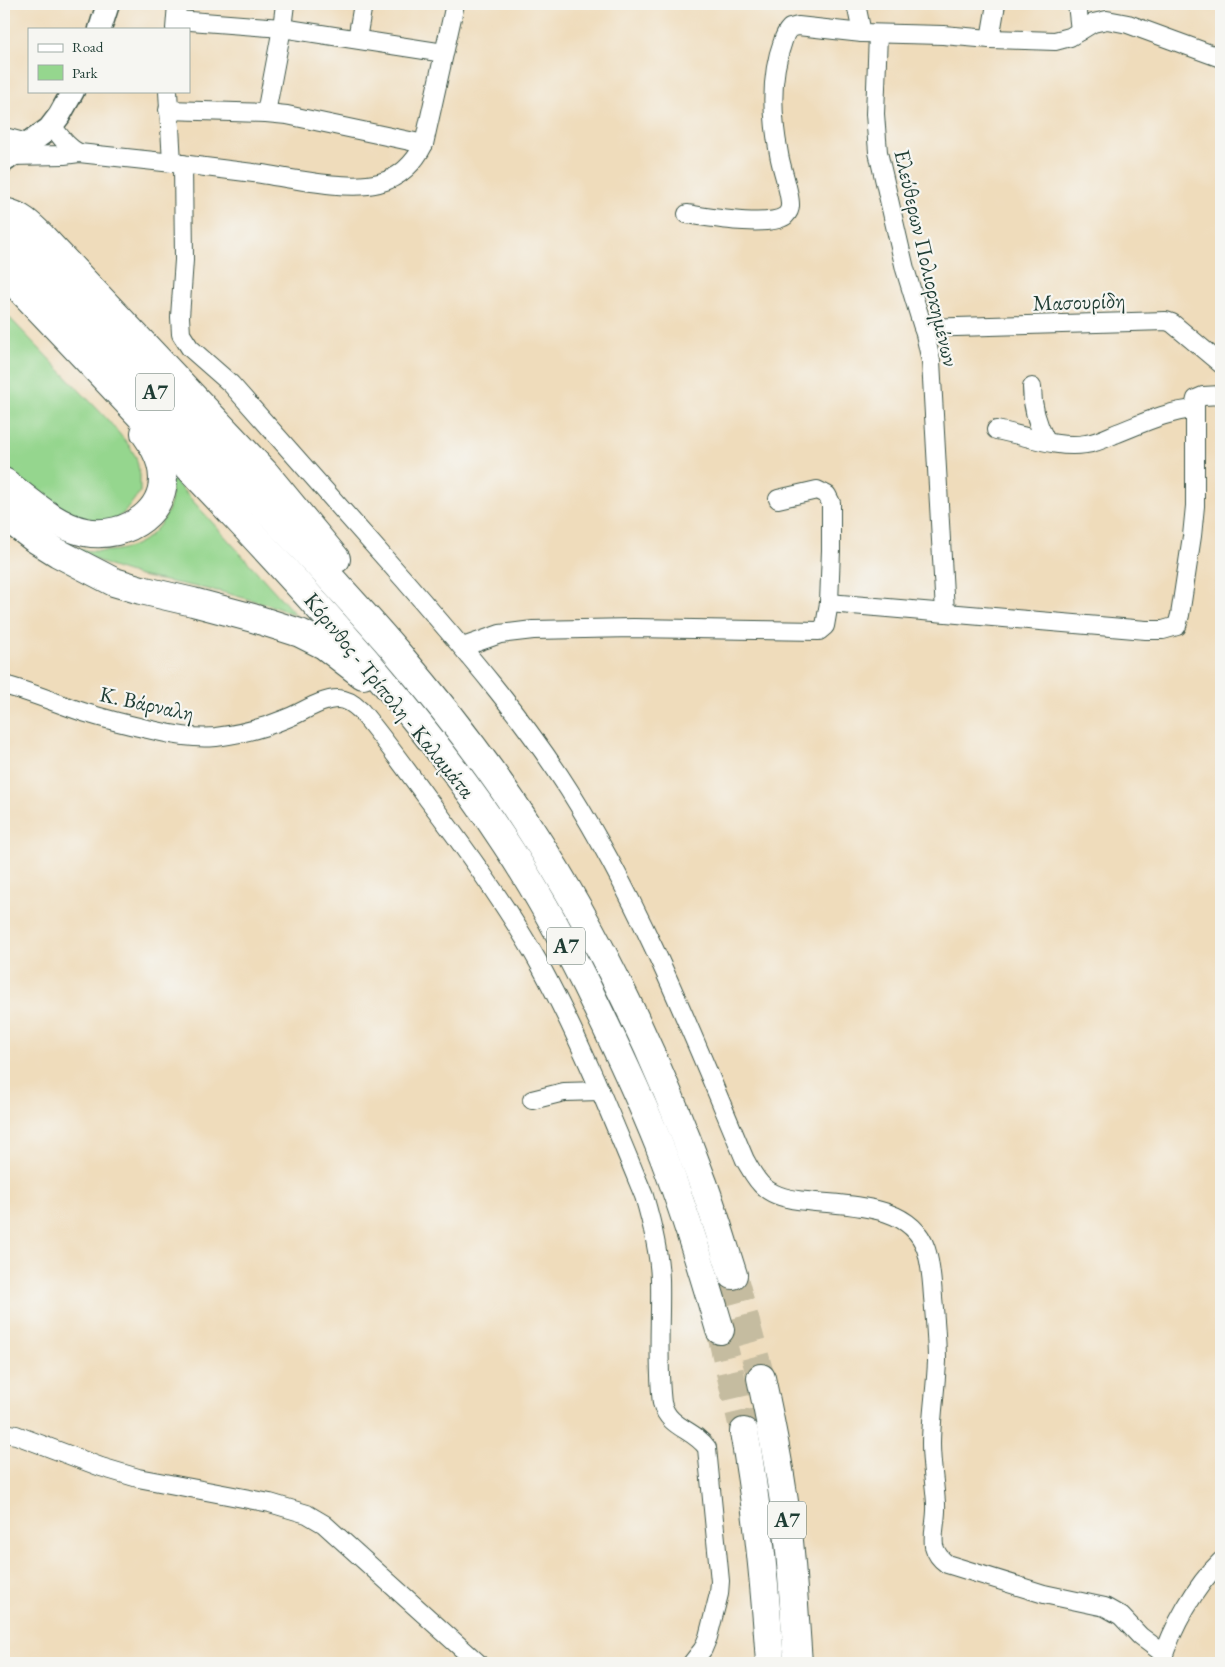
<svg xmlns="http://www.w3.org/2000/svg" width="1225" height="1667" viewBox="0 0 1225 1667" font-family="'EB Garamond',serif">
<style>
.green{fill:#95d68e;stroke:#5a8a61}
.lines{fill:none;stroke-linecap:round;stroke-linejoin:round}
.motorway-tunnel{stroke:#c5bca0;stroke-width:28;stroke-dasharray:28 14;stroke-linecap:butt}
.minor-casing{stroke:#3e5548;stroke-width:20}
.tertiary-casing{stroke:#3e5548;stroke-width:25}
.motorway-casing{stroke:#3e5548;stroke-width:30}
.minor{stroke:#fff;stroke-width:18}
.tertiary{stroke:#fff;stroke-width:22}
.motorway{stroke:#fff;stroke-width:28}
.labels{text-anchor:middle;stroke-width:4.5;stroke-linejoin:round;paint-order:stroke}
.shield{fill:#f6f6f2;stroke:#60746d;stroke-width:1}
.shield-label{font-size:21px;font-weight:bold;fill:#1f3d34}
.street-label{font-size:22px;fill:#1f3d34;stroke:#f6f6f2}
</style>
<rect width="100%" height="100%" fill="#f6f6f2"/>
<filter id="ink" filterUnits="userSpaceOnUse"><feTurbulence type="fractalNoise" baseFrequency=".02" numOctaves="2"/><feDisplacementMap in="SourceGraphic" scale="10" xChannelSelector="R" yChannelSelector="G"/><feConvolveMatrix kernelMatrix="1 2 1 2 8 2 1 2 1" color-interpolation-filters="sRGB"/></filter>
<filter id="wash" filterUnits="userSpaceOnUse"><feTurbulence type="fractalNoise" baseFrequency=".0096" numOctaves="4" result="noise"/><feDisplacementMap in="SourceGraphic" scale="20" xChannelSelector="R" yChannelSelector="G"/><feGaussianBlur stdDeviation="1.12" result="paint"/><feColorMatrix in="noise" values="0 0 0 0 0 0 0 0 0 0 0 0 0 0 0 0 0 1.4 0 .05"/><feComposite in="paint" operator="in"/></filter>
<g filter="url(#wash)">
<rect width="100%" height="100%" fill="#efdcbb"/>
<g class="green">
<polygon points="4,312 107,419 128,444 136,457 140,475 140,492 124,513 113,521 83,522 4,474"/>
<path d="M164,469L296,615L266,604L222,592L140,576L112,567L69,548C105,554 141,555 163,520C167,514 172,504 171,495C171,487 166,477 164,469Z"/>
</g>
</g>
<g filter="url(#ink)">
<g class="lines">
<g class="motorway-tunnel">
<polyline points="733,1275 761,1378"/>
<polyline points="720,1330 744,1432"/>
</g>
<g class="minor-casing">
<g id="minor">
<polyline points="856,4 862,33"/>
<polyline points="1077,4 1080,31"/>
<polyline points="177,20 282,28 444,53"/>
<polyline points="175,29 177,4"/>
<polyline points="878,34 875,114 878,152 905,269 925,334 931,361 945,612"/>
<polyline points="357,39 363,4"/>
<polyline points="990,39 996,4"/>
<polyline points="168,91 172,163"/>
<polyline points="168,110 266,113 287,115 424,144"/>
<polyline points="266,113 282,28 285,4"/>
<path d="M52,126C61,137 67,147 79,153"/>
<path d="M10,156L64,155L79,153C140,159 201,166 262,174C294,179 349,191 379,183C400,178 415,162 424,144L455,4"/>
<path d="M183,164L184,260L180,317L181,334L190,348L231,384C290,450 348,516 406,582C464,649 522,716 569,790C642,906 692,1034 745,1160C751,1170 756,1181 765,1188C776,1197 793,1200 807,1201C847,1206 911,1203 926,1249C931,1264 932,1281 933,1297C935,1319 937,1340 937,1361C936,1389 931,1417 931,1444C931,1465 935,1484 936,1504C937,1518 932,1532 934,1546C936,1554 940,1559 947,1564L1044,1594L1105,1607L1121,1616L1140,1636L1164,1654"/>
<path d="M687,214C708,217 767,228 785,216C788,213 790,210 790,206C791,194 781,168 779,154C772,118 770,76 783,41C784,37 787,31 790,28C793,27 795,27 798,26L862,33L943,35L990,39L1055,41L1070,37L1093,23L1107,20L1128,24L1221,58"/>
<polyline points="923,328 1166,321 1172,323 1221,364"/>
<path d="M1032,387C1032,407 1037,424 1046,441"/>
<path d="M996,430C1026,435 1055,449 1086,444C1096,443 1106,438 1115,434C1141,424 1167,411 1195,409"/>
<polyline points="829,603 1146,630 1163,630 1177,626 1180,615 1192,536 1195,506 1195,403 1196,399 1203,396 1221,395"/>
<polyline points="463,647 500,634 533,630 633,628 819,631 825,626 829,603 831,550 831,503 827,495 817,490 778,499"/>
<path d="M4,685C31,692 56,703 83,712C105,719 129,725 152,730C174,735 194,739 216,737C239,734 264,728 285,719C302,713 320,699 338,699C348,699 355,705 361,711C384,739 406,769 427,798C468,852 507,906 540,965C580,1039 612,1118 644,1196C652,1223 659,1251 660,1279C661,1320 657,1362 662,1403C669,1429 693,1428 707,1448L720,1581L719,1594L708,1637L703,1649L692,1663"/>
<polyline points="532,1100 564,1092 600,1091"/>
<polyline points="4,1433 16,1435 101,1467 138,1478 270,1503 307,1514 324,1524 478,1663"/>
<path d="M1161,1663C1172,1628 1195,1586 1221,1561"/>
</g>
</g>
<g class="tertiary-casing">
<g id="tertiary">
<polyline points="100,29 108,4"/>
<polyline points="4,161 49,129 59,116 73,91"/>
</g>
</g>
<g class="motorway-casing">
<g id="motorway">
<polyline points="4,142 23,147"/>
<path d="M4,212C20,215 30,225 42,237L264,472L336,559"/>
<path d="M4,234C84,318 164,403 245,487C347,594 450,704 530,829C600,936 659,1062 703,1183C714,1213 723,1244 733,1275"/>
<path d="M4,272C82,353 159,436 237,518C333,621 428,725 506,844C536,889 562,937 586,985C612,1038 637,1090 659,1145C683,1205 702,1268 720,1330"/>
<path d="M4,482C28,500 55,526 85,532C126,540 173,510 161,464C158,452 152,443 145,433"/>
<polyline points="4,515 34,538 58,553 114,582 141,590 193,602 253,618 300,633 324,645 363,675"/>
<path d="M761,1378C773,1432 783,1486 789,1541C793,1582 795,1622 798,1663"/>
<path d="M744,1432C758,1509 765,1585 770,1663"/>
</g>
</g>
<use href="#minor" class="minor"/>
<use href="#tertiary" class="tertiary"/>
<use href="#motorway" class="motorway"/>
</g>
</g>
<g class="labels">
<g class="shield">
<rect x="136" y="373.5" width="38" height="37" rx="4"/>
<rect x="547" y="927.5" width="38" height="37" rx="4"/>
<rect x="768" y="1501.5" width="38" height="37" rx="4"/>
</g>
<g class="shield-label">
<text x="155" y="399">Α7</text>
<text x="566" y="953">Α7</text>
<text x="787" y="1527">Α7</text>
</g>
<g class="street-label">
<text transform="translate(927 258) rotate(77)" y="8">Ελεύθερων Πολιορκημένων</text>
<text transform="translate(1079 301) rotate(-2)" y="8">Μασουρίδη</text>
<text transform="translate(390 695) rotate(51)" y="8">Κόρινθος - Τρίπολη - Καλαμάτα</text>
<text transform="translate(147 703) rotate(12)" y="8">Κ. Βάρναλη</text>
</g>
</g>
<rect width="1225" height="1667" fill="none" stroke="#f6f6f2" stroke-width="20"/>
<rect x="28" y="28" width="162" height="65" fill="#f6f6f2" stroke="#a0aca6"/>
<rect x="38" y="44" width="25" height="8" fill="#ffffff" stroke="#a0aca6"/>
<text x="72" y="52" font-size="15" fill="#1f3d34">Road</text>
<rect x="38" y="65" width="25" height="15" fill="#95d68e" stroke="#a0aca6"/>
<text x="72" y="78" font-size="15" fill="#1f3d34">Park</text>
</svg>
